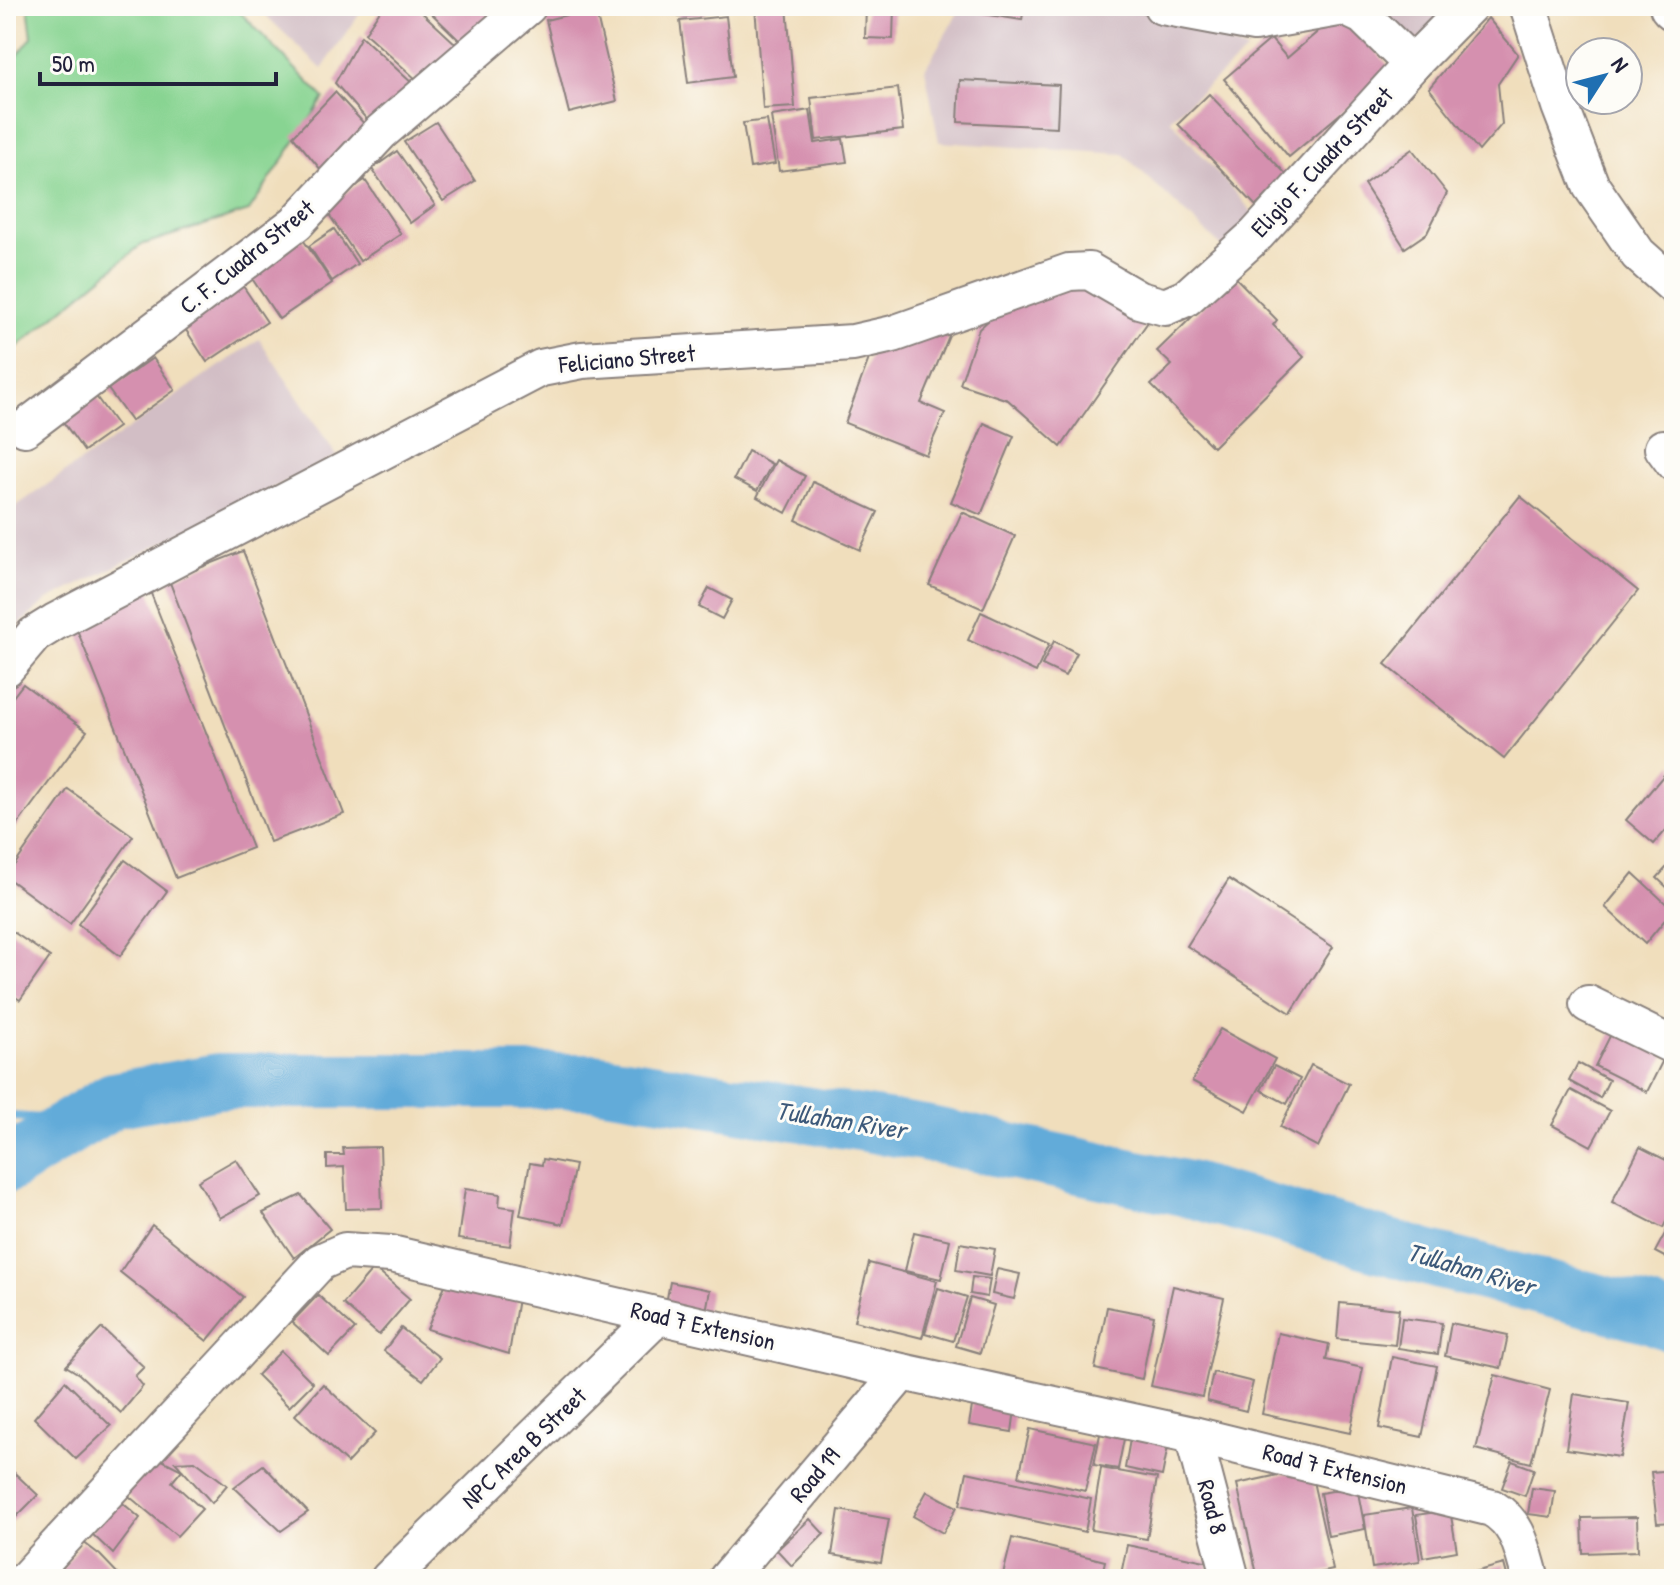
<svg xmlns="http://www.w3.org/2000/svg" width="1680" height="1585" viewBox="0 0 1680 1585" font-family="'Patrick Hand',sans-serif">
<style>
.industrial{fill:#d2bec5}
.green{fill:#88d492;stroke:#557b66;stroke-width:2}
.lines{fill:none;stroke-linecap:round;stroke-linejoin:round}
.stream{stroke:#62abd9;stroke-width:9}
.river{stroke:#62abd9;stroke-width:56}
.building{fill:#d590af}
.minor-casing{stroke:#89807c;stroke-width:40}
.highway-casing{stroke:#89807c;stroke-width:48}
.minor{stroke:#fff;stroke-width:36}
.highway{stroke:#fff;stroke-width:44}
.labels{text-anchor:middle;stroke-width:6;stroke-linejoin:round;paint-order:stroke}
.street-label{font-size:24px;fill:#22223b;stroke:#fdfcf7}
.water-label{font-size:26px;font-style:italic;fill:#3c597a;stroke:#fdfcf7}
</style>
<rect width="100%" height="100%" fill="#fdfcf7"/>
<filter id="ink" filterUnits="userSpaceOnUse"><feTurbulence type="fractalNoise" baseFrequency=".0125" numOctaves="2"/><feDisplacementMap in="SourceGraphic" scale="16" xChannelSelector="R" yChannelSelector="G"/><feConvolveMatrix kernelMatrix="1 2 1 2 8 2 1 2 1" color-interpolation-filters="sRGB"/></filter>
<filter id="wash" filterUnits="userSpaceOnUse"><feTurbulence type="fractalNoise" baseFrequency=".006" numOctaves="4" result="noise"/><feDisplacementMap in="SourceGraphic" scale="32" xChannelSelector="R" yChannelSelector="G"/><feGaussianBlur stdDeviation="1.8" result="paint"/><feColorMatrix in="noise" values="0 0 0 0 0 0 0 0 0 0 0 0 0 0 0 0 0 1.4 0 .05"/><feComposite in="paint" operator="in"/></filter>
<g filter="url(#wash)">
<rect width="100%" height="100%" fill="#f0debc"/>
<g class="industrial">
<polygon points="256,6 365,6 322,69"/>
<polygon points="962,6 1143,6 1247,51 1170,119 1255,215 1222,247 1123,154 939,142 925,69"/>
<polygon points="1370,6 1455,6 1413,45"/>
<polygon points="259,339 337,456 46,601 9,634 6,632 6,513"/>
</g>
<polygon class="green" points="28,6 234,6 324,98 249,211 141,245 16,348 6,362 6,70 32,37"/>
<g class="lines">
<polyline class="stream" points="6,1116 78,1121"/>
<polyline class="river" points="6,1166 113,1100 218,1081 593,1081 924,1133 1188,1189 1437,1261 1650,1315 1674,1325"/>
</g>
<g id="blocks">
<g class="building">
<polygon points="383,6 415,6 457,45 418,81 365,33"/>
<polygon points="424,6 499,6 461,42"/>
<polygon points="677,6 705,6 706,14 679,17"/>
<polygon points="755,6 787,6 795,107 763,109"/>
<polygon points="866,6 894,6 893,39 865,38"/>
<polygon points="984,6 1024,6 1022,20 983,14"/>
<polygon points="595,8 617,101 569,113 546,20"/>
<polygon points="1342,11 1392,70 1289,157 1224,79 1271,39 1287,58"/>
<polygon points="726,16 733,77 688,83 680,21"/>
<polygon points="1488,18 1518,54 1498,84 1502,124 1479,151 1429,88"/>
<polygon points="361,36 414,85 370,123 335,83"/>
<polygon points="960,80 1059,85 1057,127 958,122"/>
<polygon points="898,88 903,130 816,140 811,98"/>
<polygon points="335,92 368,128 321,170 293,136"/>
<polygon points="1209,94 1287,175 1256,206 1178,124"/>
<polygon points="810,110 815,143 843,139 847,162 779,171 771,116"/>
<polygon points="767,120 775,164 750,168 743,123"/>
<polygon points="436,122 475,181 443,201 404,142"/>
<polygon points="1412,149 1447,193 1427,233 1405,248 1364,184"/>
<polygon points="397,151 435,205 410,223 372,169"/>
<polygon points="365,180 401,234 360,261 324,207"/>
<polygon points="334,229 357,264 332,281 309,246"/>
<polygon points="302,238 332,283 279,319 249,274"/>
<polygon points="1093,275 1150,319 1061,447 1008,400 960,384 979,329 1001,309"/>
<polygon points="1234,276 1277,320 1273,325 1304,357 1213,447 1151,385 1172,365 1157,351"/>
<polygon points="241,283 267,322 207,362 182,324"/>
<polygon points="951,331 921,403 945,413 926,455 845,423 873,348"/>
<polygon points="153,358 175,390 131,421 108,389"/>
<polygon points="95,395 118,427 84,451 61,419"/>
<polygon points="984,423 1014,436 981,515 951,502"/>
<polygon points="748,451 772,464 757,491 734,479"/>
<polygon points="776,460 805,476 786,513 757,497"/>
<polygon points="813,482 878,512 860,550 796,520"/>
<polygon points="1520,496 1638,591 1504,759 1385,664"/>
<polygon points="962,512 1015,536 983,609 929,585"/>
<polygon points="243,551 344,814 270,842 169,580"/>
<polygon points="148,586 252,848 176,878 72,617"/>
<polygon points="709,588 732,600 722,619 699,607"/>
<polygon points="981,612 1049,644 1036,672 968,640"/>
<polygon points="1054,641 1077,653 1065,676 1042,665"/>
<polygon points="23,684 87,731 6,840 6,706"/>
<polygon points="1674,763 1674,821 1654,844 1626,820"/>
<polygon points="68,789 133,836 70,924 6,877"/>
<polygon points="1674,859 1674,894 1657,878"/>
<polygon points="125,860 167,891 120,956 78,924"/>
<polygon points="1633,873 1673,910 1645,944 1605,907"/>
<polygon points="1229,879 1333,947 1291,1013 1187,946"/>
<polygon points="6,927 50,957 20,1000 6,991"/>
<polygon points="1220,1029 1275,1059 1247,1111 1192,1081"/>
<polygon points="1613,1030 1665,1056 1647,1092 1595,1066"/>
<polygon points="1578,1063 1609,1080 1600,1098 1569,1081"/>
<polygon points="1311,1065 1349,1084 1318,1147 1280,1127"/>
<polygon points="1274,1066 1300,1079 1287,1104 1261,1090"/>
<polygon points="1571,1090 1610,1111 1591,1146 1552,1125"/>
<polygon points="380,1147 382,1208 346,1209 344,1167 327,1168 327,1155 344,1155 343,1148"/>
<polygon points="1640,1147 1674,1164 1674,1205 1663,1228 1612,1202"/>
<polygon points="236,1159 260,1196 220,1218 198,1181"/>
<polygon points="543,1159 575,1165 563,1224 520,1215 530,1163 542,1165"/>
<polygon points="465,1189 500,1194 499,1206 515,1208 510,1246 458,1239"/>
<polygon points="301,1195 330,1229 294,1258 263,1213"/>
<polygon points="1674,1217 1674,1262 1655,1252"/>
<polygon points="152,1225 243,1297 207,1341 120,1272"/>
<polygon points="914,1232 950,1240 941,1279 905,1271"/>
<polygon points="960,1243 995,1249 990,1276 956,1270"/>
<polygon points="869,1263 937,1281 922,1338 854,1321"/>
<polygon points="374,1268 410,1299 379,1335 343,1304"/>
<polygon points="997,1269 1020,1274 1014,1299 992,1294"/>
<polygon points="972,1277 990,1279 987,1297 970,1294"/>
<polygon points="447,1280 519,1292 509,1354 427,1329"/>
<polygon points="670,1282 710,1290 705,1317 665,1309"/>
<polygon points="1173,1286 1224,1298 1202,1397 1151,1386"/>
<polygon points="938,1288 967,1297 953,1341 925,1333"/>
<polygon points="318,1295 355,1329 329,1356 292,1322"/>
<polygon points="970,1298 994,1305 980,1353 956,1346"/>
<polygon points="1340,1303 1399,1309 1395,1345 1337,1339"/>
<polygon points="1107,1307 1154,1316 1142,1379 1095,1369"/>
<polygon points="1402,1318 1442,1323 1438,1354 1398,1348"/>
<polygon points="1451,1323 1508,1335 1501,1368 1445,1356"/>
<polygon points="102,1328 144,1367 135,1376 143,1386 121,1413 79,1374 66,1366"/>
<polygon points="401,1328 440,1358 423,1380 384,1351"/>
<polygon points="1278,1333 1329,1344 1326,1360 1363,1368 1350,1433 1262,1414"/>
<polygon points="281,1351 313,1383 289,1407 257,1375"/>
<polygon points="1392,1357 1437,1366 1422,1437 1379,1428"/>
<polygon points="1213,1372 1253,1382 1246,1411 1207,1401"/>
<polygon points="1495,1375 1550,1390 1531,1463 1476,1449"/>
<polygon points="65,1381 111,1426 76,1459 34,1418"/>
<polygon points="323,1384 375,1433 347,1463 295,1415"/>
<polygon points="974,1394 1016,1402 1012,1432 969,1425"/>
<polygon points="1574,1394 1629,1403 1620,1457 1566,1449"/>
<polygon points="1132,1428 1170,1436 1162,1476 1125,1468"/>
<polygon points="1030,1429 1096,1443 1085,1491 1019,1476"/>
<polygon points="1101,1429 1125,1434 1118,1469 1094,1465"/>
<polygon points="158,1458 182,1470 172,1482 202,1509 177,1536 125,1493"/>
<polygon points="195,1461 227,1485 212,1503 175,1462"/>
<polygon points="1512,1461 1534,1469 1525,1496 1502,1488"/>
<polygon points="6,1465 38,1495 6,1527"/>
<polygon points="263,1465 308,1512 281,1531 234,1487"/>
<polygon points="1101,1468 1157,1478 1147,1539 1091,1530"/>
<polygon points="1310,1468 1333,1570 1293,1579 1258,1579 1237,1484"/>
<polygon points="1674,1470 1674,1522 1657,1523 1651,1472"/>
<polygon points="967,1472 1091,1499 1085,1532 960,1505"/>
<polygon points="1357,1487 1365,1529 1328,1536 1320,1493"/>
<polygon points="1532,1488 1555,1491 1551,1517 1528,1514"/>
<polygon points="927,1491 957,1507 943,1533 913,1516"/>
<polygon points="118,1499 140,1518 113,1554 90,1532"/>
<polygon points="1412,1508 1420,1561 1372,1568 1364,1515"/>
<polygon points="839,1510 889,1519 881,1563 832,1555"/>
<polygon points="1450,1510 1457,1551 1423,1557 1416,1515"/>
<polygon points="1637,1517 1638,1551 1583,1553 1582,1518"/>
<polygon points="810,1519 824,1534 792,1566 777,1550"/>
<polygon points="1012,1538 1105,1561 1101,1579 1002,1579"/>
<polygon points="83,1542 100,1555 123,1579 61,1579 57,1575"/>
<polygon points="1127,1545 1210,1562 1206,1579 1120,1579"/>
<polygon points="1504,1564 1508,1579 1453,1579 1453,1578"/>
</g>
</g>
</g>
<g filter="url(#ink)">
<use href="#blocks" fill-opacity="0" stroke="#89807c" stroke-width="2"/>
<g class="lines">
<g class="minor-casing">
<g id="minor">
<polyline points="1162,6 1254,23 1344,7 1363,16 1412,64"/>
<polyline points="1528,6 1560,106 1591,186 1638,254 1674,286"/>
<polyline points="25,428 296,223 381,132 528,6"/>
<polyline points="1663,448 1674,463"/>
<polyline points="6,668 34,635 55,622 541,368 582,360 853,343 893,334 1069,272 1089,271 1139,300 1165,307 1186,298 1257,234 1412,64 1469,6"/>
<polyline points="1588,1004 1674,1046"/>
<polyline points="1193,1435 1231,1579"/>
<path d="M26,1579L320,1262L345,1251L391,1254L902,1372L1193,1435L1492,1508C1520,1525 1522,1549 1531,1579"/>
<polyline points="389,1579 658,1316"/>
<polyline points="727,1579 902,1372"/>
</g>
</g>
<g class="highway-casing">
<polyline id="highway" points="1672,6 1674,8"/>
</g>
<use href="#minor" class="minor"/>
<use href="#highway" class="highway"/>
</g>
</g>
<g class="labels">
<g class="street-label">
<text transform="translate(1322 162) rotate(-47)" y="8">Eligio F. Cuadra Street</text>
<text transform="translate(247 257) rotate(-39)" y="8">C. F. Cuadra Street</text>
<text transform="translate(627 359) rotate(-5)" y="8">Feliciano Street</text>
<text transform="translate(703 1326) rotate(13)" y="8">Road 7 Extension</text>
<text transform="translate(524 1448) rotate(-44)" y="8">NPC Area B Street</text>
<text transform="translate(1335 1469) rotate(14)" y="8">Road 7 Extension</text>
<text transform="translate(815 1475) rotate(-50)" y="8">Road 19</text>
<text transform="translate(1212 1507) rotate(75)" y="8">Road 8</text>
</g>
<g class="water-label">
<text transform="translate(841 1120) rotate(9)" y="9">Tullahan River</text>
<text transform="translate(1471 1269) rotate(16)" y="9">Tullahan River</text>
</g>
</g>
<rect width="1680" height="1585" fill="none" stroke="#fdfcf7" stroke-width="32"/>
<g transform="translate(1604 76) rotate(54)"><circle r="38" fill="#fdfcf7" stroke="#a5a5ac" stroke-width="2"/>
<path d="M0-6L14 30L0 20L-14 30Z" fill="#1f6fb2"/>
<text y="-12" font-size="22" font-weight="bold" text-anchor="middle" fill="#22223b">N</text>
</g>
<path d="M40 72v12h236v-12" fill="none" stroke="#22223b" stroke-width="4"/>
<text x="52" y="72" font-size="24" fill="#22223b" stroke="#fdfcf7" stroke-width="6" paint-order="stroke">50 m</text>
</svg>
